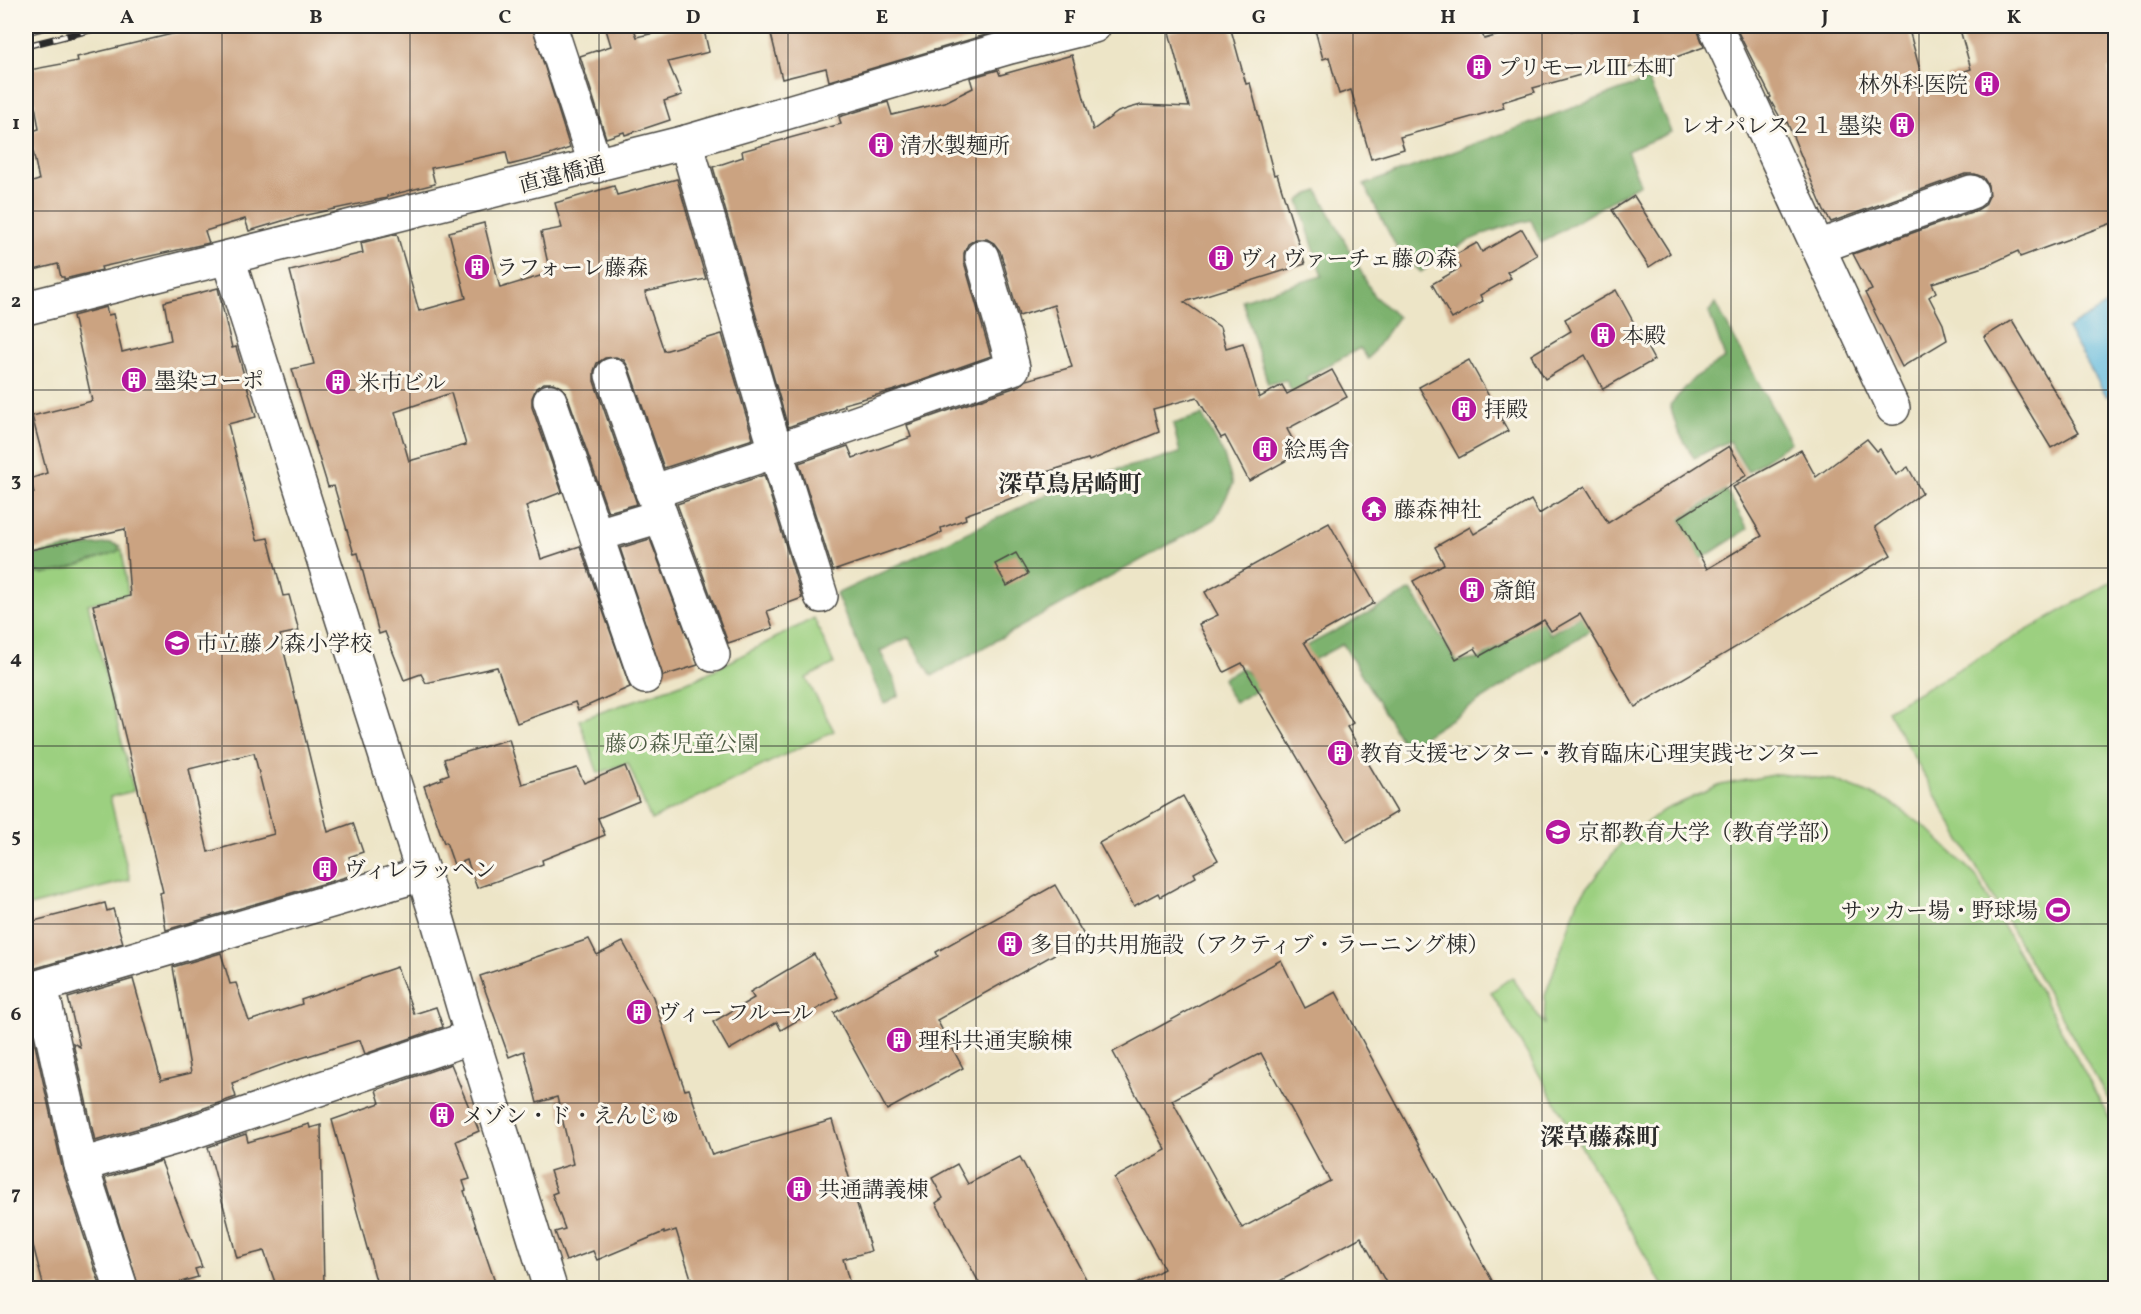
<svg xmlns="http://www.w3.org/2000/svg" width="2141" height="1314" viewBox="0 0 2141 1314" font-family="Vollkorn,'Noto Serif JP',serif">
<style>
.green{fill:#9cd080;stroke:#647e56;stroke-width:1.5}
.forest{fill:#7db26e;stroke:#546e4c;stroke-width:1.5}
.water{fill:#60b9dd;stroke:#467284;stroke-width:1.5}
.building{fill:#cba381;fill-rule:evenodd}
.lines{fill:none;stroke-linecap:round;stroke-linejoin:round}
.street-casing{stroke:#484742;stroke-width:36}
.secondary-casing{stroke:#484742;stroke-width:36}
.street{stroke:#fff;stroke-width:33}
.secondary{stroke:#fff;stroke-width:33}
.rail-casing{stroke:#2b2b2b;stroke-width:7}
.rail{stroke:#fbf7ec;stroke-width:4.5;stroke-dasharray:14;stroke-linecap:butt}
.grid{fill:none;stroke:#2b2b2b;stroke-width:1.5;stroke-opacity:0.55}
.labels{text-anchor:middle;stroke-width:6;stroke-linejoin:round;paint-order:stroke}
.poi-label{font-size:22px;fill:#2b2b2b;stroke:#fbf7ec;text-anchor:start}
.street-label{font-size:22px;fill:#2b2b2b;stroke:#fbf7ec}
.park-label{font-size:22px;fill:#4d5d44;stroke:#fbf7ec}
.neighbourhood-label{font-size:24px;font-weight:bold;fill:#2b2b2b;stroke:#fbf7ec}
.neatline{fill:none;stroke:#2b2b2b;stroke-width:2}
.grid-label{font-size:20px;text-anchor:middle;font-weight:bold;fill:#2b2b2b}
</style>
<rect width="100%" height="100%" fill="#fbf7ec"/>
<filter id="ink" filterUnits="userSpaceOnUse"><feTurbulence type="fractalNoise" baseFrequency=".0167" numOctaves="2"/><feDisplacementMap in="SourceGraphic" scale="12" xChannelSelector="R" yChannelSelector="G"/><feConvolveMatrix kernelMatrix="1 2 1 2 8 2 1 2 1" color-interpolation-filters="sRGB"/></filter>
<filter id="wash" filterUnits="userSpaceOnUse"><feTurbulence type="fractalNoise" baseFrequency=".008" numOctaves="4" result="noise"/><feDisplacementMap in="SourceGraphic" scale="24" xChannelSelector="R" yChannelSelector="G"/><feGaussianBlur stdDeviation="1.35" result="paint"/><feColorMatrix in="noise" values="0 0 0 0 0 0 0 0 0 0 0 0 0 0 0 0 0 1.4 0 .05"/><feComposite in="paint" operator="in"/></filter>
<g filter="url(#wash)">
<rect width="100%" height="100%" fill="#ede5c7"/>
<g class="green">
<polygon points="122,549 128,594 88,604 134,791 110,797 130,880 26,907 26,577"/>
<polygon points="2115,580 2115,1111 1887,710"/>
<polygon points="814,618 834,664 806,678 834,731 651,820 628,763 598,773 579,720 698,678"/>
<polygon points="1778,774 1834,780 1888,801 1928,829 1976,876 2115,1128 2115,1288 1664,1288 1491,992 1512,977 1544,1024 1545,996 1578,900 1621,843 1662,811 1721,785"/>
</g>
<g class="forest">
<path d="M1648,80L1671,132L1627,151L1640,184L1541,243L1531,220C1486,230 1457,243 1421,272L1399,252L1364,185Z"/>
<polygon points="1318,191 1374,296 1398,317 1368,359 1360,348 1306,377 1313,395 1298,404 1286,380 1268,384 1242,300 1322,276 1299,201 1307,195"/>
<polygon points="1715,303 1791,442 1748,472 1729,441 1694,458 1677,429 1670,405 1694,378 1725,358 1709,312"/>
<polygon points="1202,415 1223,453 1233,484 1215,519 932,676 909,637 880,651 895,681 899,695 884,704 836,594 1078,480 1180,453 1173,424"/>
<polygon points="1726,490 1748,529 1406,748 1343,644 1235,702 1227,691 1223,678 1242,668 1251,676 1411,590 1457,662 1479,659 1507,643 1496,622 1531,603 1550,634 1625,590 1636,568 1687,531 1681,519"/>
<path d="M111,543L120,546L117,552L65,570L43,574L26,569V558C53,548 82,547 111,543Z"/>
</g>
<polygon class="water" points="2115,300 2115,392 2107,397 2067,329"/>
<g id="blocks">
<g class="building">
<polygon points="205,26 532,26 570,148 550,155 509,165 506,152 431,168 435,184 387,196 387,198 292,218 249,231 245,219 205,231 209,243 101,267 102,270 64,279 64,277 61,277 58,264 30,271 26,255 26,184 39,180 29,132 39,129 29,70 78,61 77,57"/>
<polygon points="605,26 633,26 637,37 683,26 703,26 709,52 668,62 682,95 664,101 670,120 625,135 624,132 606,138 580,56 611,46"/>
<polygon points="769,26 998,26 999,31 829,81 826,68 782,79"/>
<polygon points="1192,26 1230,26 1246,84 1250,83 1274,175 1277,174 1305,264 1184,302 1220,327 1226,348 1243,343 1259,398 1282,385 1287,394 1332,370 1347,397 1287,429 1300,453 1249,481 1225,436 1221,438 1197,397 1153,409 1159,432 1089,461 1088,459 1018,481 1023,494 965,515 966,519 941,528 942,532 929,538 833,571 799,463 848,446 853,458 911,437 907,425 1019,386 1027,380 1072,367 1054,305 1019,316 1000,251 994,243 987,239 976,239 968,244 964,253 964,262 991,356 895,390 844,404 845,406 835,409 835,410 788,427 713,167 743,157 742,151 841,124 839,117 888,102 892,115 945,102 973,88 970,78 998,70 1000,75 1072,55 1093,130 1118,112 1130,108 1141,105 1189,107 1169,32"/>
<polygon points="1314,26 1480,26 1484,39 1532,26 1569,26 1571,31 1596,26 1696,26 1704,47 1662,62 1661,60 1614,71 1613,66 1533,88 1535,92 1502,102 1504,108 1400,137 1404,149 1371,159 1351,90 1339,94 1329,57 1323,59"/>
<polygon points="1735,26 1843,26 1845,32 1867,26 1908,26 1924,85 1971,69 1959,26 2115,26 2115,67 2108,69 2115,94 2115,222 2020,257 2018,251 1986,266 1932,283 1936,292 1929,297 1943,324 1947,340 1902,367 1865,293 1872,290 1853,254 1977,210 1985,205 1989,196 1988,185 1983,177 1975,174 1965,174 1831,222 1824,211 1787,122 1784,124 1769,98 1771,97"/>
<path d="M677,179L706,279L645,292L646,297L664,351L722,334L753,439L664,468L629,368L624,360L616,357L605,358L597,363L594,371V381L637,504L608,512L567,394L562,387L553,383H544L536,388L532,398V407L562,492L526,506L541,559L580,546L630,687L578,710L575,702L517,723L497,667L426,683L421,674L404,680L385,632L379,634L358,553L354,554L334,486L328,487L292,369L314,364L290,271L363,253L361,243L397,234L419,311L466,298L449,232L484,223L500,288L550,273L541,232L562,228L555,203L614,186L617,195ZM451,393L466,445L409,461L395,412Z"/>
<polygon points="1634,196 1670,253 1649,267 1612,210"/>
<polygon points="1522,229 1537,255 1507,272 1511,278 1480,295 1483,301 1452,319 1432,284 1460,268 1453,256 1477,243 1482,252"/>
<path d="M218,288L232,348L236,347L256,417L228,424L257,540L268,538L283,596L289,595L299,631L280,635L328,832L353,823L363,852L349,857L356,874L166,930L160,893L163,892L93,605L130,596L125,529L26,551V495L34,493L30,479L47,473L32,416L92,401L73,316L106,307L108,315L113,314L122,352L171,340L164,302ZM254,753L274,834L208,852L189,769Z"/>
<polygon points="1616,290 1654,360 1603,389 1585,355 1545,379 1531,355 1571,331 1565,319"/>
<polygon points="2012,320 2079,432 2051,448 1984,337"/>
<polygon points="1469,360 1508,431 1459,458 1419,387"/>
<polygon points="1867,439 1877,451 1880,449 1896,475 1908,467 1922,493 1875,527 1891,555 1635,707 1580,614 1551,631 1544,620 1480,656 1475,648 1456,659 1413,581 1444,564 1435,547 1470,527 1474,534 1531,500 1539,514 1585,486 1608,523 1729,446 1747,475 1679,518 1707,569 1762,536 1733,487 1801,450 1816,477"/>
<polygon points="764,475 802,598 767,611 773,628 728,643 677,504"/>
<polygon points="1329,523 1374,603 1304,642 1353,723 1347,727 1397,812 1347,842 1242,663 1224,672 1199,624 1218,615 1205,592"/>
<polygon points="650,539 698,665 663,676 620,548"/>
<polygon points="1016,553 1028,574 1007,586 995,564"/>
<polygon points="509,739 522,784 577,768 584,783 625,766 639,801 598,818 605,835 542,860 543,864 477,888 467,860 454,865 446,842 444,843 424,786 442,779 441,777 449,774 444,759"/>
<polygon points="1183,796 1218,860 1194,873 1196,877 1160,897 1158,893 1134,906 1099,843"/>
<polygon points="1055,885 1085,937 937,1020 963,1068 887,1110 834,1013 938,956 936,952"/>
<polygon points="105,903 107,911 113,909 123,943 36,968 26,976 26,923"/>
<polygon points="589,939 597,955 623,942 653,997 670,1048 685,1090 689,1089 712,1155 832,1120 871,1251 843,1259 849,1281 823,1288 694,1288 676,1230 664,1234 664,1232 597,1260 593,1251 566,1261 555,1232 565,1229 552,1194 557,1192 550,1171 573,1164 557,1097 537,1103 524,1051 509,1057 480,976"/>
<polygon points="221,953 230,984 236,983 249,1021 302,1004 301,1000 397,967 414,1014 436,1007 443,1027 365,1054 360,1040 298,1059 232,1083 236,1097 175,1118 95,1141 73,1043 80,1047 68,998 133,979 161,1080 191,1073 173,967"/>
<polygon points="814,954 838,997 781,1030 777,1022 729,1050 713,1022 754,998 750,992"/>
<path d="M1281,960L1305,1008L1336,992L1496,1288H1389L1361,1237L1267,1288H1129L1164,1269L1114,1178L1166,1150L1113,1052ZM1261,1053L1330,1181L1242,1228L1172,1100Z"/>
<polygon points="26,1016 29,1018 63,1171 100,1285 85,1288 44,1288 26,1218"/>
<polygon points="451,1064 479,1131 456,1141 470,1179 463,1181 466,1190 464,1191 497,1288 378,1288 332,1120 380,1103 376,1090"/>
<polygon points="309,1124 310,1128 321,1125 324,1288 277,1288 264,1251 237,1258 208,1147 246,1134 248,1142"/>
<polygon points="1020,1157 1091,1288 982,1288 936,1203 943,1198 932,1178 957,1164 968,1184"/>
<polygon points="161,1161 202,1267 195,1269 198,1277 160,1288 139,1288 105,1178"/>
</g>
</g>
</g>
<g filter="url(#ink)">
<use href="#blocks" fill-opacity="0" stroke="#484742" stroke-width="1.5"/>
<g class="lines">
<g class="street-casing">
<g id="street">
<polyline points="550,26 596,166"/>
<polyline points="1715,26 1893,408"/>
<polyline points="686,142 776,451 821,596"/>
<polyline points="1818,247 1971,192"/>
<polyline points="26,308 686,142 1010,47 1094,26"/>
<polyline points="612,375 661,516 713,655"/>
<polyline points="550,401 645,677"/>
<polyline points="652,492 776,451 1013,368 1007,343 982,257"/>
<polyline points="597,535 661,516"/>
<polyline points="81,1165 181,1136 472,1037"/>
<polyline points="121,1288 81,1165 41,986 423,874"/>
</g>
</g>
<g class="secondary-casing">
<polyline id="secondary" points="228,258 438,921 472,1037 550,1288"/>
</g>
<use href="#street" class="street"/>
<use href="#secondary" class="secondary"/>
<g class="rail-casing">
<g id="rail">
<polyline points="26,32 51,26"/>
<polyline points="26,46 106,26"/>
</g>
</g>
<use href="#rail" class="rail"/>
</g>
</g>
<path class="grid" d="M222,26V1288M410,26V1288M599,26V1288M788,26V1288M976,26V1288M1165,26V1288M1353,26V1288M1542,26V1288M1731,26V1288M1919,26V1288M26,211H2116M26,390H2116M26,568H2116M26,746H2116M26,924H2116M26,1103H2116"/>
<defs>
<g id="building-disc" transform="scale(1.35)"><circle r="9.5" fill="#b5179e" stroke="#fbf7ec"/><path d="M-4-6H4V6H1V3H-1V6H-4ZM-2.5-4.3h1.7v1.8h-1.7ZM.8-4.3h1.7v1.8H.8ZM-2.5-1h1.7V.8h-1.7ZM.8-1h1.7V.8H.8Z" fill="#fff"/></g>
<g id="temple-disc" transform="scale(1.35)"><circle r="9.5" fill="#b5179e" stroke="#fbf7ec"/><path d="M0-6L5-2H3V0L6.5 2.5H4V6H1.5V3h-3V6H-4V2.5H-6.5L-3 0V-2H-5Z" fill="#fff"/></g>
<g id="school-disc" transform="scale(1.35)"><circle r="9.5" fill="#b5179e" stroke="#fbf7ec"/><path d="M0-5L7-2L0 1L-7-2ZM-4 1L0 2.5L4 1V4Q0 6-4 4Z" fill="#fff"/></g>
<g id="university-disc" transform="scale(1.35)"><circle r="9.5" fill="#b5179e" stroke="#fbf7ec"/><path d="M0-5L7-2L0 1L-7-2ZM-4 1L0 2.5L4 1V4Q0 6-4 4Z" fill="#fff"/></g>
<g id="stadium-disc" transform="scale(1.35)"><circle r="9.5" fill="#b5179e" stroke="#fbf7ec"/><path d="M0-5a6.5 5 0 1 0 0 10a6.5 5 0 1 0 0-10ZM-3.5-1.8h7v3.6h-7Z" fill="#fff"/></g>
</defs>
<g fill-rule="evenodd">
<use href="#building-disc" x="1479" y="67"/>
<use href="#building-disc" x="1987" y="84"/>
<use href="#building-disc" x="1902" y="125"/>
<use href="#building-disc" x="881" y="145"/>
<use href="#building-disc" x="1221" y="258"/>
<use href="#building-disc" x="477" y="267"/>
<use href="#building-disc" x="1603" y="335"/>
<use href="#building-disc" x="134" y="380"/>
<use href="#building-disc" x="338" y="382"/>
<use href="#building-disc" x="1464" y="409"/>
<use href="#building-disc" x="1265" y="449"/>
<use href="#temple-disc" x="1374" y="509"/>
<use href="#building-disc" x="1472" y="590"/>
<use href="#school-disc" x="177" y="643"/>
<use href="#building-disc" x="1340" y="753"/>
<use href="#university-disc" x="1558" y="832"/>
<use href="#building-disc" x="325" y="869"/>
<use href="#stadium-disc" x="2058" y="910"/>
<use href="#building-disc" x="1010" y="944"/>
<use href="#building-disc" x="639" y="1012"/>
<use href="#building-disc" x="899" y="1040"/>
<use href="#building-disc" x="442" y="1115"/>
<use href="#building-disc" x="799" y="1189"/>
</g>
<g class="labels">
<g class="poi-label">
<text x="1498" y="75">プリモールⅢ 本町</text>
<text x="1968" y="92" text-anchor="end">林外科医院</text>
<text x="1882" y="133" text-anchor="end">レオパレス２１ 墨染</text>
<text x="900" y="153">清水製麺所</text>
<text x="1240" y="266">ヴィヴァーチェ藤の森</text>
<text x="496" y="275">ラフォーレ藤森</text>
<text x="1622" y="343">本殿</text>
<text x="154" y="388">墨染コーポ</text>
<text x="358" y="390">米市ビル</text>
<text x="1484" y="417">拝殿</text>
<text x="1284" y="457">絵馬舎</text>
<text x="1394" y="517">藤森神社</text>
<text x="1492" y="598">斎館</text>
<text x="196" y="651">市立藤ノ森小学校</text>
<text x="1360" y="761">教育支援センター・教育臨床心理実践センター</text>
<text x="1578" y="840">京都教育大学（教育学部）</text>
<text x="344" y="877">ヴィレラッヘン</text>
<text x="2038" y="918" text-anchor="end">サッカー場・野球場</text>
<text x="1030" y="952">多目的共用施設（アクティブ・ラーニング棟）</text>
<text x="658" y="1020">ヴィー フルール</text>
<text x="918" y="1048">理科共通実験棟</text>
<text x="462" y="1123">メゾン・ド・えんじゅ</text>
<text x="818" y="1197">共通講義棟</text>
</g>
<g class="street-label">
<text transform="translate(562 174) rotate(-14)" y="8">直違橋通</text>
</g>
<g class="park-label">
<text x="682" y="751">藤の森児童公園</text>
</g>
<g class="neighbourhood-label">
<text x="1070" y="492">深草鳥居崎町</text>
<text x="1600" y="1145">深草藤森町</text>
</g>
</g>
<rect width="2141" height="1314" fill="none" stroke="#fbf7ec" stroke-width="66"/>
<rect x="33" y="33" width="2075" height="1248" class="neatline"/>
<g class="grid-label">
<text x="127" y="23">A</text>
<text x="316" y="23">B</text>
<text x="505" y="23">C</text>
<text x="693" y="23">D</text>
<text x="882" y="23">E</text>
<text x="1070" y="23">F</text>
<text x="1259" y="23">G</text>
<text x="1448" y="23">H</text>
<text x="1636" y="23">I</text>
<text x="1825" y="23">J</text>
<text x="2014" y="23">K</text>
<text x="16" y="129">1</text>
<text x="16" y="307">2</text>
<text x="16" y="486">3</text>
<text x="16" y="664">4</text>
<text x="16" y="842">5</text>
<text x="16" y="1020">6</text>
<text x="16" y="1199">7</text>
</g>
</svg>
